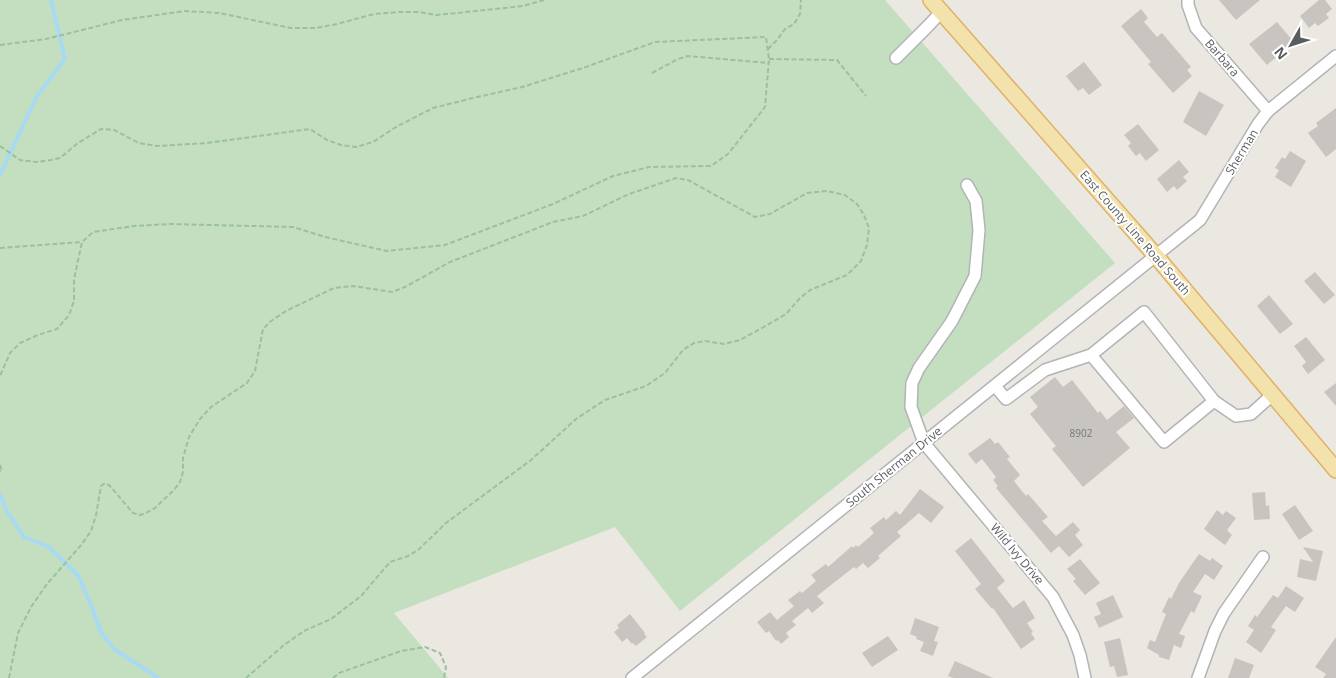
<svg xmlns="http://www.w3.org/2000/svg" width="1336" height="678" viewBox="0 0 1336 678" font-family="'Open Sans',sans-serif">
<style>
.green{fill:#c3dfc0}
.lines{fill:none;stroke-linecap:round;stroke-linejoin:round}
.stream{stroke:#a8daf3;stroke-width:4}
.building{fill:#c8c5c0}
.minor-casing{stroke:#b2b4b7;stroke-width:14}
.major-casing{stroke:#dfb266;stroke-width:18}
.path{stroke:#9ac0a1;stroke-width:2;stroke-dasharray:5 2.5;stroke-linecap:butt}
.minor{stroke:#fff;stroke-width:11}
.major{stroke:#f4e2ad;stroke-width:15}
.labels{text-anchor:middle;stroke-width:4;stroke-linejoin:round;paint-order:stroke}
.number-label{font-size:10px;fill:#767778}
.street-label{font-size:12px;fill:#5a5d60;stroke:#fff}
</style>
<rect width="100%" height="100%" fill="#ebe8e1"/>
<polygon class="green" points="0,0 885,0 1115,263 680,611 615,527 394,613 448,678 0,678"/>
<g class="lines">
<g class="stream">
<polyline points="0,175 37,96 65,59 51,0"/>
<polyline points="0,495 8,513 24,537 49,547 78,575 91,605 101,632 114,649 158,678"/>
</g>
</g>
<g class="building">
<polygon points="1219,0 1260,0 1236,20"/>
<polygon points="1319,0 1325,0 1332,9 1326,14 1329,18 1318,26 1315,23 1309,28 1300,16"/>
<polygon points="1141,9 1148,18 1144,22 1157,37 1162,33 1191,67 1187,70 1192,76 1173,93 1148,64 1151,62 1121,26"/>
<polygon points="1277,22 1294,42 1267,65 1249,44"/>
<polygon points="1084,62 1102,85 1089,95 1083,88 1078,91 1066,76"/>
<polygon points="1199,91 1224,105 1206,136 1183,122"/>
<polygon points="1336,108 1336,149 1326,157 1308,133 1318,126 1316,123"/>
<polygon points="1138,124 1159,150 1146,161 1140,153 1136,156 1128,146 1131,143 1124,135"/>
<polygon points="1290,151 1306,161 1291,187 1275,177 1279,170 1275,168 1282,157 1285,159"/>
<polygon points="1179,160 1189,172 1183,177 1187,181 1177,190 1174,186 1167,192 1157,179"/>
<polygon points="1315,272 1335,295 1324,304 1304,281"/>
<polygon points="1269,295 1293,324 1280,334 1257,306"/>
<polygon points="1306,337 1325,360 1308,374 1302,366 1306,362 1294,346"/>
<polygon points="1055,377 1063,387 1072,380 1098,413 1100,411 1107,420 1124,406 1134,418 1116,432 1130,448 1083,487 1052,449 1056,446 1030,414 1038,407 1030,397"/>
<polygon points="1336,383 1336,406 1324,392"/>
<polygon points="990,438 995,444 998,442 1010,457 1007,459 1020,475 1014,481 1026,496 1028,494 1048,517 1042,521 1056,536 1073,522 1080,530 1075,535 1083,545 1069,557 1059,546 1051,553 996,488 998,486 993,480 996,477 982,459 976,464 968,454"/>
<polygon points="920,489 944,507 931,523 919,513 897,532 901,536 878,556 880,558 868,568 863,563 856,569 854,567 817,596 824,603 812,613 808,608 792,621 796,625 786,633 789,637 781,644 778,640 776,641 769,631 766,633 757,622 770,612 777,620 794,606 788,600 800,591 802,593 816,581 811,575 826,564 828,567 852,546 853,548 856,545 858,547 874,533 870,528 884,517 886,520 896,511 900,515"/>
<polygon points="1265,492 1266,506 1269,505 1270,519 1254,520 1252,493"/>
<polygon points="1295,505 1313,531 1299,540 1282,514"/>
<polygon points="1217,510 1223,515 1226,511 1236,518 1227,530 1232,535 1225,545 1204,529"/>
<polygon points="971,538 1005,581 997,588 1013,608 1024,600 1035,618 1027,623 1033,632 1031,633 1035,639 1021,649 993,608 992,609 975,589 981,584 955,551"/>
<polygon points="1303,547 1323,551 1316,581 1297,577 1300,559 1313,562"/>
<polygon points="1199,554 1210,561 1212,558 1223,566 1214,580 1205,574 1193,592 1202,596 1194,613 1191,611 1179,634 1185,636 1181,648 1174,645 1169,660 1159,657 1159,655 1147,648 1150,640 1155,642 1166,614 1162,612 1169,597 1171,599 1179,583"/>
<polygon points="1080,559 1100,583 1085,595 1073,581 1076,579 1067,569"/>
<polygon points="1286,586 1304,598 1295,612 1286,606 1271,627 1276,630 1261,653 1246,642 1254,630 1248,626 1255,615 1257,617 1273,595 1278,598"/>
<polygon points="1113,595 1123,617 1099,628 1094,617 1101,614 1096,603"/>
<polygon points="630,614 645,633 644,634 647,637 636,646 633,643 632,644 627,638 622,642 614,632 619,628 617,625"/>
<polygon points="915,618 939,627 934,641 938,642 933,656 920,651 924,642 916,639 917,637 910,634"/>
<polygon points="888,636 898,650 872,667 862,653"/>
<polygon points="1336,637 1336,678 1323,678 1326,674 1315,667"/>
<polygon points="1120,638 1128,675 1117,677 1114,666 1110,667 1104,642"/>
<polygon points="1235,658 1254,665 1249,678 1228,678"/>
<polygon points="955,661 993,678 953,678 948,676"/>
</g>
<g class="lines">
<g class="minor-casing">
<g id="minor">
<polyline points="1188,0 1188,5 1196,28 1268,111"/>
<polyline points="896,58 929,25 941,12"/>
<polyline points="967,185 976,201 979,230 975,276 952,321 919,368 912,383 911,407 924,443 1053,597 1073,635 1080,655 1085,678"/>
<polyline points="1091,355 1164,442 1214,401"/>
<polyline points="995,386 1006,399 1045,370 1091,355 1144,312 1214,401 1236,416 1251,414 1272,395"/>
<polyline points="632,678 1200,220 1258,124 1268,111 1336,56"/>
<polyline points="1198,678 1215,631 1224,613 1263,557"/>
</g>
</g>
<g class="major-casing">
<polyline id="major" points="931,0 1156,256 1336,470"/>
</g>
<g class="path">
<polyline points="0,45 46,39 122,20 185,11 219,13 291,28 316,28 337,24 374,14 399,12 419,12 436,15 457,13 523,6 544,0"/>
<polyline points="768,49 777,40 785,29 794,24 800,14 801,0"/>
<polyline points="769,59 837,60 866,96"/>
<polyline points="652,73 678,59 688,56 768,63"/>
<polyline points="0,146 20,160 36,162 51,160 60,158 78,143 101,129 114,130 139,143 157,146 207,143 310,129 327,140 341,145 356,147 373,142 396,127 433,108 473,98 522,87 583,68 655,42 766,37 769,59 765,107 728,154 711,166 649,167 613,176 553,204 445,245 387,251 325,237 293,227 170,224 134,226 93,232 82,242 74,279 74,301 69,315 57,329 38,335 20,343 10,353 0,376"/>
<polyline points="0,248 82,242"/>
<polyline points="0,465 2,471 0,471"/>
<path d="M9,678L18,633L31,607L47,584L82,544L91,531L96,515L101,486C104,483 106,483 110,486L133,513L140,515L146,513L155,508L174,490L180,482L183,472V458L189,437L200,419L211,407L247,383L255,371L263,329L271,321L286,311L334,288L353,286L392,292L405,287L450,262L553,222L583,216L629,194L676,178L688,180L755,217L770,214L807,193L827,191L845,195L857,204L864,215L869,228L867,245L861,261L847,275L810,290L800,298L786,314L762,328L740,340L724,344L705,341L694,343L683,350L665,373L646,386L605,400L576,419L531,460L446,523L418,550L408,556L390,562L361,596L331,619L304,631L284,645L246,678"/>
<polyline points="333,678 339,673 401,651 425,647 440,653 446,667 444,678"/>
</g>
<use href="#minor" class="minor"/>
<use href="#major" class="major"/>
</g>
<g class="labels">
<g class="number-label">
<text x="1081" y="437">8902</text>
</g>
<g class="street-label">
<text transform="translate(1222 58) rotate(49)" y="4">Barbara</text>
<text transform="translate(1242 152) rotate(-59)" y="4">Sherman</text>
<text transform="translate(1135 233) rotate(49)" y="4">East County Line Road South</text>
<text transform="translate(894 467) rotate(-39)" y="4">South Sherman Drive</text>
<text transform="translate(1017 554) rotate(50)" y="4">Wild Ivy Drive</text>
</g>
</g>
<g transform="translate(1291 45) rotate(231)" stroke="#ffffff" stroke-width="4" paint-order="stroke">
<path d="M0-4L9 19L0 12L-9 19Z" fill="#5a5d60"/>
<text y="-8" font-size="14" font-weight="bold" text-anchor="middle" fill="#5a5d60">N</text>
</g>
</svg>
